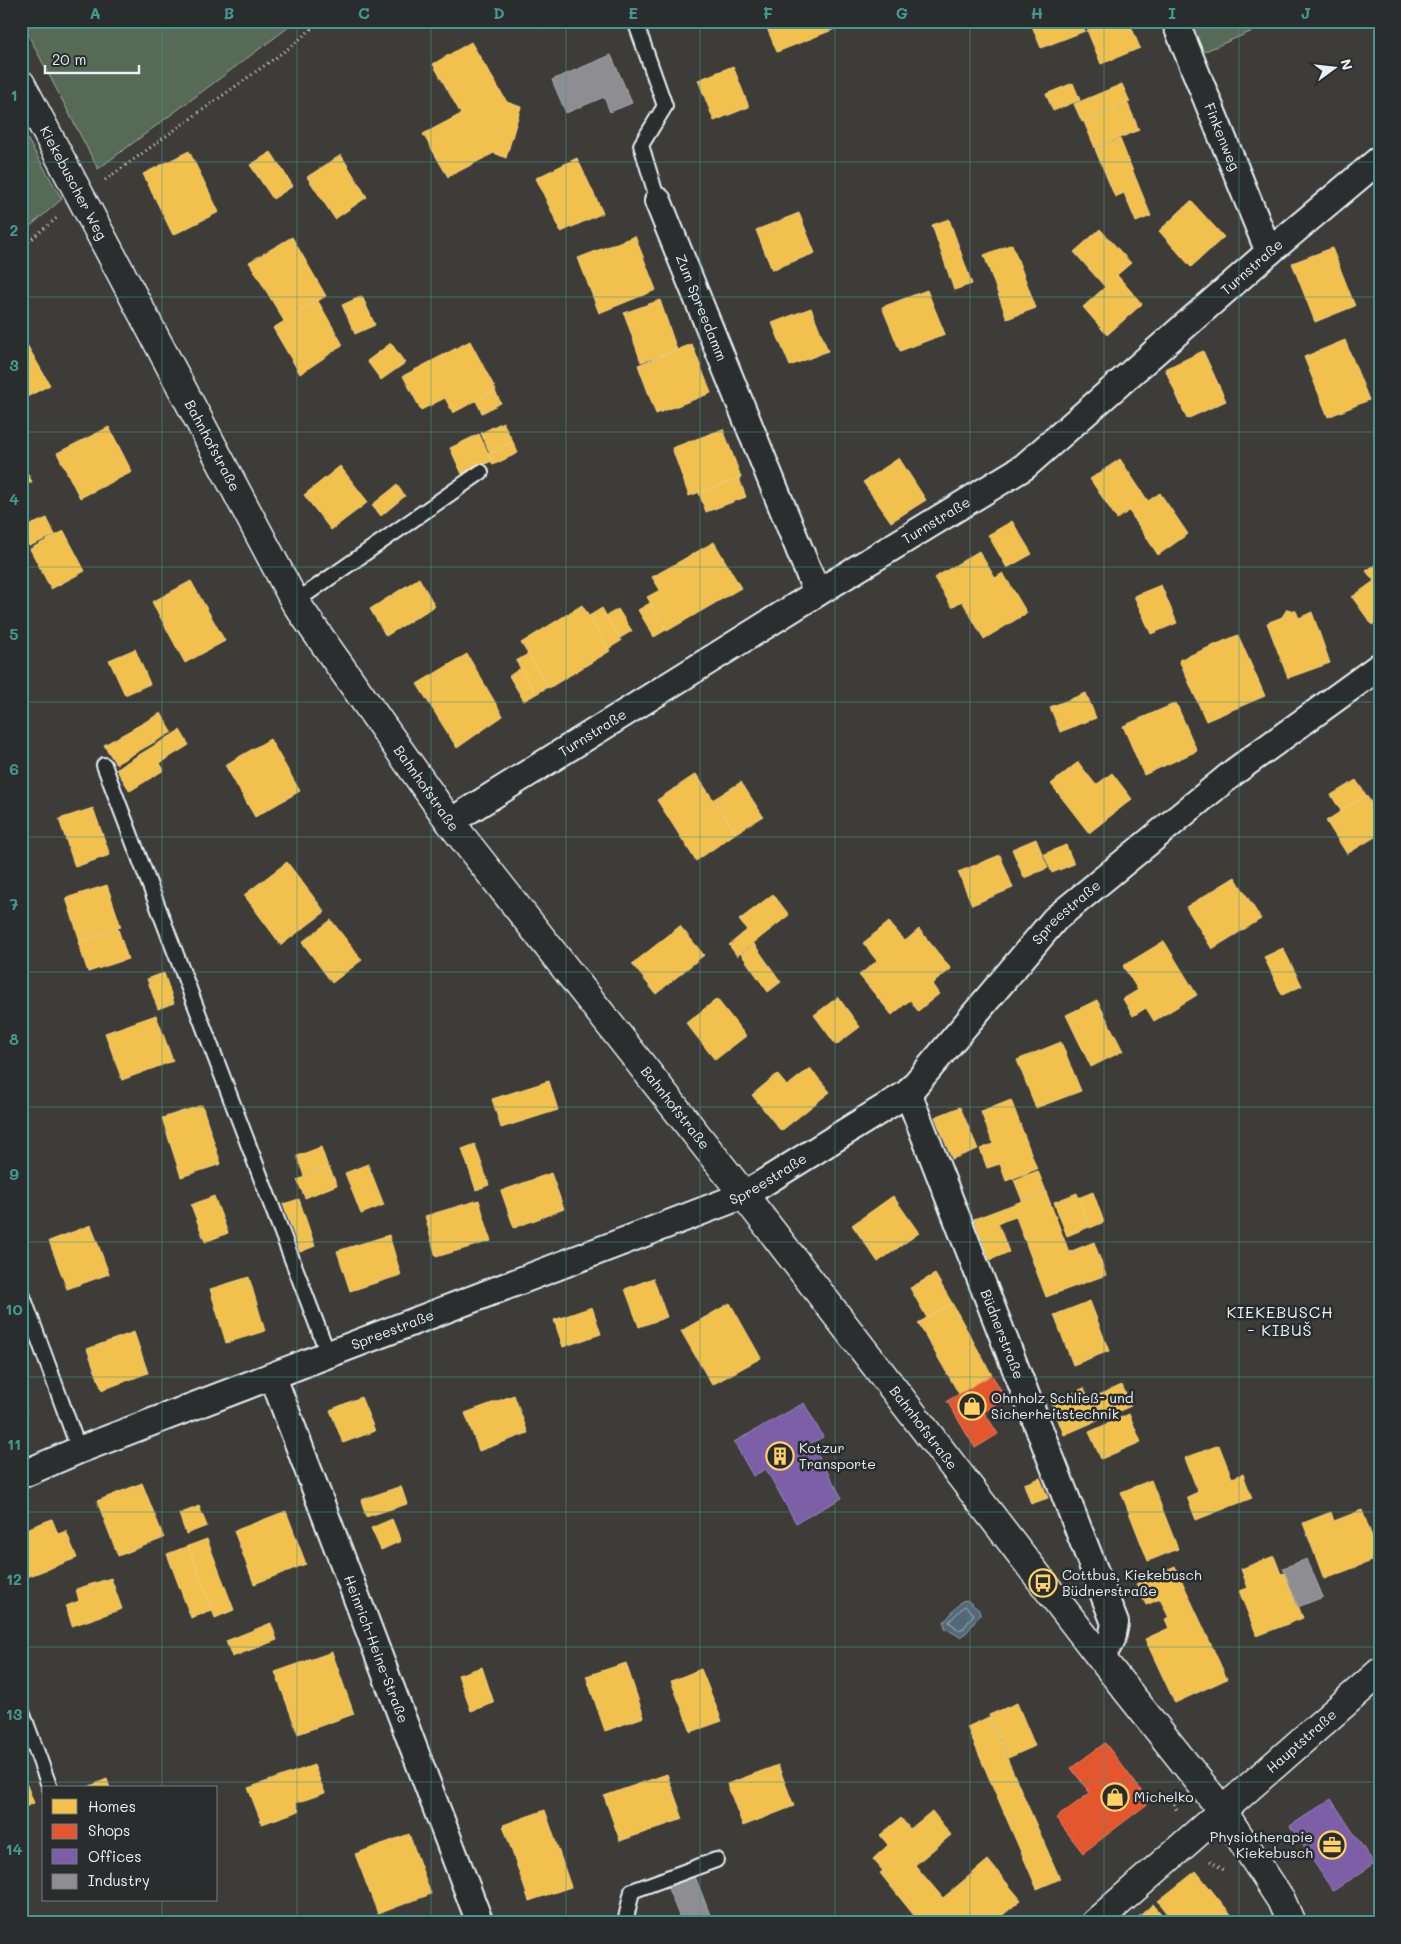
<svg xmlns="http://www.w3.org/2000/svg" width="1401" height="1944" viewBox="0 0 1401 1944" font-family="Mali,sans-serif">
<style>
.green{fill:#576a55;stroke:#a0aea6}
.water{fill:#546877;stroke:#8f9fab}
.homes{fill:#f2c14e;stroke:#efcf81}
.shops{fill:#e4572e;stroke:#e5856b}
.offices{fill:#7b5ea7;stroke:#9c8abf}
.industry{fill:#8d8d92;stroke:#a8abb1}
.lines{fill:none;stroke-linecap:round;stroke-linejoin:round}
.shore{stroke:#adbac4;stroke-width:1}
.lane-casing{stroke:#e8f1f8;stroke-width:18}
.street-casing{stroke:#e8f1f8;stroke-width:30}
.secondary-casing{stroke:#e8f1f8;stroke-width:31}
.path{stroke:#e8f1f8;stroke-width:3;stroke-dasharray:1 4;stroke-linecap:butt}
.lane{stroke:#2a2d2e;stroke-width:14}
.street{stroke:#2a2d2e;stroke-width:26}
.secondary{stroke:#2a2d2e;stroke-width:28}
.grid{fill:none;stroke:#459590;stroke-width:1;stroke-opacity:0.55}
.labels{text-anchor:middle;stroke-width:5;stroke-linejoin:round;paint-order:stroke}
.street-label{font-size:14px;fill:#e8f1f8;stroke:#2a2d2e}
.poi-label{font-size:14px;fill:#e8f1f8;stroke:#2a2d2e;text-anchor:start}
.quarter-label{font-size:16px;letter-spacing:1px;fill:#e8f1f8;stroke:#2a2d2e}
.neatline{fill:none;stroke:#459590;stroke-width:2}
.grid-label{font-size:16px;text-anchor:middle;font-weight:bold;fill:#459590}
</style>
<rect width="100%" height="100%" fill="#3e3c39"/>
<filter id="ink" filterUnits="userSpaceOnUse"><feTurbulence type="fractalNoise" baseFrequency=".02" numOctaves="2"/><feDisplacementMap in="SourceGraphic" scale="10" xChannelSelector="R" yChannelSelector="G"/><feConvolveMatrix kernelMatrix="1 2 1 2 8 2 1 2 1" color-interpolation-filters="sRGB"/></filter>
<g filter="url(#ink)">
<g class="green">
<polygon points="21,21 297,21 98,169"/>
<polygon points="1190,21 1276,21 1203,52"/>
<polygon points="21,128 62,199 21,234"/>
</g>
<polygon class="water" points="967,1600 979,1610 980,1615 967,1632 960,1637 945,1628 944,1622 962,1601"/>
<g class="homes">
<polygon points="539,21 562,21 542,28"/>
<polygon points="721,21 740,21 724,28"/>
<polygon points="764,21 838,21 840,27 777,52"/>
<polygon points="1030,21 1081,21 1085,31 1041,48"/>
<polygon points="1107,21 1129,21 1140,48 1101,64 1087,30"/>
<polygon points="471,42 507,102 521,107 506,158 494,153 448,177 423,134 461,114 433,64"/>
<polygon points="733,66 749,107 714,121 698,80"/>
<polygon points="1073,83 1080,100 1053,111 1046,94"/>
<polygon points="1122,84 1130,102 1082,122 1074,104"/>
<polygon points="1128,104 1139,130 1095,148 1084,122"/>
<polygon points="1120,139 1151,216 1136,222 1124,193 1115,197 1095,149"/>
<polygon points="189,151 219,212 173,235 143,174"/>
<polygon points="271,152 293,186 273,199 250,165"/>
<polygon points="341,155 367,197 335,219 307,177"/>
<polygon points="577,158 603,213 561,232 536,178"/>
<polygon points="1191,201 1224,237 1191,267 1159,231"/>
<polygon points="799,213 815,253 772,270 756,230"/>
<polygon points="949,219 972,284 954,290 932,225"/>
<polygon points="1100,229 1131,263 1117,275 1142,304 1107,335 1083,307 1105,287 1074,252"/>
<polygon points="635,236 656,290 599,313 578,258"/>
<polygon points="292,237 326,296 284,321 249,262"/>
<polygon points="1012,244 1036,308 1007,319 984,255"/>
<polygon points="1332,248 1355,306 1315,322 1292,263"/>
<polygon points="927,290 945,334 900,351 882,307"/>
<polygon points="362,296 375,325 355,334 342,305"/>
<polygon points="660,300 677,350 641,362 624,313"/>
<polygon points="318,301 343,345 300,374 273,328"/>
<polygon points="811,308 828,351 790,366 772,323"/>
<polygon points="1345,340 1369,400 1328,417 1304,357"/>
<polygon points="470,341 496,390 453,413 445,398 421,410 403,376"/>
<polygon points="26,343 50,385 21,400 21,345"/>
<polygon points="391,343 405,363 381,380 367,361"/>
<polygon points="692,344 711,393 656,414 638,365"/>
<polygon points="1203,351 1226,401 1187,419 1165,369"/>
<polygon points="495,391 501,403 482,413 476,401"/>
<polygon points="503,422 513,442 490,453 481,433"/>
<polygon points="109,427 132,472 80,498 57,453"/>
<polygon points="723,429 741,477 689,496 672,448"/>
<polygon points="479,434 492,461 462,474 450,448"/>
<polygon points="513,442 518,453 493,465 488,454"/>
<polygon points="899,458 926,500 891,522 863,482"/>
<polygon points="1120,459 1148,501 1160,493 1188,534 1158,555 1129,511 1117,519 1090,479"/>
<polygon points="21,461 32,482 21,487"/>
<polygon points="340,466 368,502 331,530 304,495"/>
<polygon points="739,478 746,497 706,512 699,493"/>
<polygon points="397,485 405,496 381,516 372,505"/>
<polygon points="47,518 55,535 29,546 21,529"/>
<polygon points="1012,521 1032,554 1007,568 988,535"/>
<polygon points="64,531 85,571 51,589 30,549"/>
<polygon points="714,542 741,588 667,631 647,597 660,590 652,577"/>
<polygon points="979,551 995,578 1003,573 1027,613 984,639 962,601 952,607 934,578"/>
<polygon points="1377,563 1380,566 1380,619 1372,625 1352,597 1374,581 1366,571"/>
<polygon points="419,578 435,606 386,636 370,609"/>
<polygon points="191,581 225,641 185,663 152,602"/>
<polygon points="1161,585 1177,623 1151,634 1134,596"/>
<polygon points="650,603 666,630 654,637 638,610"/>
<polygon points="582,605 610,651 549,688 521,643"/>
<polygon points="602,608 621,641 608,649 589,616"/>
<polygon points="618,609 632,631 620,638 606,616"/>
<polygon points="1287,609 1296,611 1299,618 1312,612 1330,663 1288,678 1267,623 1282,617"/>
<polygon points="1238,635 1265,696 1206,721 1179,660"/>
<polygon points="135,649 150,684 125,695 109,660"/>
<polygon points="467,654 503,716 457,748 417,684"/>
<polygon points="528,654 548,687 536,694 516,661"/>
<polygon points="521,668 536,694 524,701 509,676"/>
<polygon points="1086,693 1096,718 1060,732 1050,707"/>
<polygon points="1176,703 1197,751 1144,775 1123,726"/>
<polygon points="161,713 172,732 116,764 104,745"/>
<polygon points="180,730 189,745 160,763 164,770 130,791 116,769"/>
<polygon points="270,739 300,791 255,817 225,765"/>
<polygon points="1078,762 1096,785 1112,773 1132,799 1089,833 1051,784"/>
<polygon points="696,774 736,833 696,861 657,800"/>
<polygon points="1356,780 1366,795 1341,811 1331,795"/>
<polygon points="741,782 763,816 736,833 714,799"/>
<polygon points="1366,795 1380,816 1380,834 1347,854 1326,821"/>
<polygon points="93,808 110,855 75,867 59,819"/>
<polygon points="1036,839 1048,868 1024,878 1012,849"/>
<polygon points="1066,845 1074,864 1052,873 1044,854"/>
<polygon points="1000,855 1013,888 972,905 958,872"/>
<polygon points="287,862 325,912 281,945 244,895"/>
<polygon points="1235,877 1261,919 1212,949 1186,907"/>
<polygon points="107,885 121,927 80,941 66,898"/>
<polygon points="773,894 789,915 737,956 729,945 747,930 739,920"/>
<polygon points="331,920 362,960 332,983 302,942"/>
<polygon points="889,922 905,941 919,929 951,969 932,984 939,994 918,1011 910,1000 892,1015 859,975 877,961 863,943"/>
<polygon points="680,926 704,955 656,994 632,964"/>
<polygon points="118,929 128,959 88,972 78,942"/>
<polygon points="1164,941 1197,995 1154,1021 1146,1008 1133,1016 1123,999 1138,990 1123,966"/>
<polygon points="754,944 781,982 768,992 741,954"/>
<polygon points="1283,948 1302,986 1282,995 1264,957"/>
<polygon points="164,973 174,1003 158,1009 147,979"/>
<polygon points="838,997 860,1027 836,1045 814,1015"/>
<polygon points="717,999 746,1036 715,1060 686,1023"/>
<polygon points="1097,1000 1123,1051 1091,1067 1066,1015"/>
<polygon points="156,1015 173,1061 122,1080 105,1033"/>
<polygon points="1061,1042 1081,1091 1036,1108 1017,1060"/>
<polygon points="810,1068 830,1092 781,1131 752,1095 777,1074 787,1086"/>
<polygon points="549,1081 558,1110 501,1128 492,1099"/>
<polygon points="1011,1100 1037,1169 1006,1181 1000,1164 987,1168 980,1149 993,1144 981,1112"/>
<polygon points="202,1105 221,1164 181,1177 162,1118"/>
<polygon points="960,1107 978,1149 952,1159 935,1117"/>
<polygon points="475,1144 489,1185 476,1190 462,1149"/>
<polygon points="321,1147 328,1167 304,1176 297,1156"/>
<polygon points="368,1164 384,1205 361,1214 345,1173"/>
<polygon points="329,1167 337,1185 305,1198 297,1180"/>
<polygon points="1038,1171 1046,1191 1022,1200 1014,1180"/>
<polygon points="551,1173 564,1209 514,1228 501,1191"/>
<polygon points="1046,1192 1069,1252 1094,1242 1106,1275 1046,1297 1016,1217 998,1223 1009,1252 990,1260 974,1219"/>
<polygon points="1093,1192 1104,1222 1090,1228 1078,1198"/>
<polygon points="1077,1193 1089,1227 1067,1236 1054,1202"/>
<polygon points="214,1196 228,1233 205,1242 191,1205"/>
<polygon points="893,1196 919,1233 878,1262 852,1225"/>
<polygon points="299,1199 315,1246 300,1252 283,1204"/>
<polygon points="479,1200 491,1241 436,1257 425,1216"/>
<polygon points="91,1225 109,1274 67,1289 49,1241"/>
<polygon points="389,1235 401,1275 350,1291 337,1251"/>
<polygon points="935,1274 952,1303 927,1318 910,1288"/>
<polygon points="249,1277 265,1331 226,1343 210,1289"/>
<polygon points="653,1278 667,1317 639,1327 625,1289"/>
<polygon points="1090,1301 1109,1351 1073,1365 1054,1315"/>
<polygon points="730,1303 761,1358 712,1385 681,1331"/>
<polygon points="952,1303 992,1375 959,1394 918,1323"/>
<polygon points="592,1307 601,1334 563,1347 554,1320"/>
<polygon points="134,1332 148,1373 102,1390 87,1349"/>
<polygon points="1122,1385 1131,1406 1064,1435 1051,1402 1084,1388 1089,1399"/>
<polygon points="514,1395 528,1433 479,1451 465,1413"/>
<polygon points="21,1397 27,1413 21,1415"/>
<polygon points="361,1397 375,1431 343,1443 330,1410"/>
<polygon points="1129,1414 1141,1442 1101,1459 1089,1432"/>
<polygon points="1219,1445 1232,1478 1243,1474 1252,1498 1196,1520 1187,1497 1198,1492 1185,1458"/>
<polygon points="1040,1478 1048,1498 1031,1504 1024,1484"/>
<polygon points="1151,1480 1178,1549 1148,1561 1121,1492"/>
<polygon points="142,1483 164,1538 118,1556 97,1501"/>
<polygon points="401,1486 407,1504 366,1517 361,1500"/>
<polygon points="199,1506 207,1526 186,1534 179,1514"/>
<polygon points="1362,1510 1380,1558 1324,1579 1303,1523 1331,1512 1334,1521"/>
<polygon points="286,1511 306,1564 254,1584 234,1531"/>
<polygon points="52,1519 58,1534 66,1531 77,1558 27,1577 21,1564 21,1531"/>
<polygon points="392,1519 401,1541 381,1550 371,1528"/>
<polygon points="207,1539 234,1610 215,1618 188,1546"/>
<polygon points="188,1546 212,1610 191,1618 167,1554"/>
<polygon points="1274,1556 1281,1574 1285,1573 1303,1618 1257,1636 1239,1591 1248,1588 1241,1569"/>
<polygon points="1175,1566 1227,1679 1175,1703 1145,1639 1169,1628 1165,1619 1169,1618 1160,1599 1146,1605 1136,1584"/>
<polygon points="111,1578 122,1609 72,1626 66,1606 79,1601 76,1589"/>
<polygon points="271,1623 277,1640 232,1657 226,1641"/>
<polygon points="332,1652 354,1714 298,1734 275,1672"/>
<polygon points="626,1663 644,1717 605,1731 586,1676"/>
<polygon points="482,1667 494,1703 471,1711 458,1675"/>
<polygon points="701,1669 722,1721 691,1732 671,1681"/>
<polygon points="1017,1703 1035,1746 1008,1758 989,1715"/>
<polygon points="989,1717 1060,1879 1037,1889 967,1727"/>
<polygon points="314,1765 325,1793 296,1803 299,1811 262,1824 248,1788"/>
<polygon points="778,1765 794,1806 743,1826 727,1784"/>
<polygon points="667,1774 683,1819 620,1841 604,1796"/>
<polygon points="23,1775 34,1803 21,1809 21,1776"/>
<polygon points="107,1779 110,1788 85,1788"/>
<polygon points="545,1810 571,1887 529,1901 503,1825"/>
<polygon points="932,1811 951,1835 915,1865 943,1898 988,1860 1021,1900 993,1923 920,1923 880,1873 883,1871 873,1859 888,1845 880,1835 901,1818 910,1829"/>
<polygon points="409,1834 431,1894 378,1914 355,1854"/>
<polygon points="1196,1871 1238,1923 1175,1923 1158,1901"/>
<polygon points="1153,1904 1169,1923 1132,1923"/>
</g>
<g class="shops">
<polygon points="992,1375 1006,1399 984,1412 998,1434 975,1448 947,1401"/>
<polygon points="1105,1743 1150,1802 1083,1853 1056,1818 1090,1793 1071,1768"/>
</g>
<g class="offices">
<polygon points="804,1403 823,1437 811,1443 842,1498 796,1523 766,1469 753,1476 734,1442"/>
<polygon points="1331,1799 1374,1864 1333,1891 1290,1826"/>
</g>
<g class="industry">
<polygon points="611,55 632,103 610,112 604,97 566,113 552,80"/>
<polygon points="1307,1559 1323,1597 1298,1607 1283,1568"/>
<polygon points="693,1871 712,1920 705,1923 682,1923 665,1881"/>
</g>
<g class="lines">
<polygon class="shore" points="965,1606 974,1614 964,1628 959,1630 949,1622"/>
<g class="lane-casing">
<g id="lane">
<polyline points="635,21 665,106 641,145 658,201"/>
<polyline points="295,602 481,472"/>
<polyline points="104,765 328,1354"/>
<polyline points="21,1291 79,1450"/>
<polyline points="21,1709 50,1788"/>
<polyline points="625,1923 632,1891 716,1860"/>
</g>
</g>
<g class="street-casing">
<g id="street">
<path id="s1" d="M1175,21L1269,252"/>
<path id="s2" d="M658,201L817,593"/>
<path id="s3" d="M450,822L817,593L1024,467L1269,252L1380,159"/>
<path id="s4" d="M908,1093L1115,1623L1112,1639L1101,1658"/>
<path id="s5" d="M273,1377L480,1923"/>
<path id="s6" d="M21,1475L79,1450L744,1195L908,1093L1055,919L1234,772L1380,666"/>
</g>
</g>
<g class="secondary-casing">
<g id="secondary">
<path id="s7" d="M21,84L295,602L450,822L744,1195L1101,1658L1222,1810L1281,1900L1291,1923"/>
<path id="s8" d="M1095,1923L1380,1672"/>
</g>
</g>
<g class="path">
<polyline points="105,180 293,45 320,21"/>
<polyline points="21,248 59,216"/>
<polyline points="1173,1799 1177,1812"/>
<polyline points="1210,1861 1224,1870"/>
</g>
<use href="#lane" class="lane"/>
<use href="#street" class="street"/>
<use href="#secondary" class="secondary"/>
</g>
</g>
<path class="grid" d="M162,21V1788M297,21V1923M431,21V1923M566,21V1923M700,21V1923M835,21V1923M970,21V1923M1104,21V1923M1239,21V1923M21,162H1380M21,297H1380M21,432H1380M21,567H1380M21,702H1380M21,837H1380M21,972H1380M21,1107H1380M21,1242H1380M21,1377H1380M21,1512H1380M21,1647H1380M21,1782H1380M162,1900V1923"/>
<defs>
<g id="shop-ring" transform="scale(1.4375)"><circle r="9.5" fill="#2a2d2e" stroke="#ffd166" stroke-width="1.5"/><path d="M-5-2.5h2.3a2.7 3.5 0 0 1 5.4 0H5L5.5 6h-11ZM-1.5-2.5h3a1.5 2.3 0 0 0-3 0Z" fill="#ffd166"/></g>
<g id="building-ring" transform="scale(1.4375)"><circle r="9.5" fill="#2a2d2e" stroke="#ffd166" stroke-width="1.5"/><path d="M-4-6H4V6H1V3H-1V6H-4ZM-2.5-4.3h1.7v1.8h-1.7ZM.8-4.3h1.7v1.8H.8ZM-2.5-1h1.7V.8h-1.7ZM.8-1h1.7V.8H.8Z" fill="#ffd166"/></g>
<g id="bus-ring" transform="scale(1.4375)"><circle r="9.5" fill="#2a2d2e" stroke="#ffd166" stroke-width="1.5"/><path d="M-5-6H5V4H4V6H2V4H-2V6H-4V4H-5ZM-3.5-4V0h7V-4ZM-3.5 1.2v1.5H-2V1.2ZM2 1.2v1.5H3.5V1.2Z" fill="#ffd166"/></g>
<g id="office-ring" transform="scale(1.4375)"><circle r="9.5" fill="#2a2d2e" stroke="#ffd166" stroke-width="1.5"/><path d="M-6-3h4V-5.5h4V-3h4V5H-6ZM-1-4.5V-3h2v-1.5ZM-6 0V1H6V0Z" fill="#ffd166"/></g>
</defs>
<g fill-rule="evenodd">
<use href="#shop-ring" x="972" y="1406"/>
<use href="#building-ring" x="780" y="1456"/>
<use href="#bus-ring" x="1043" y="1583"/>
<use href="#shop-ring" x="1115" y="1797"/>
<use href="#office-ring" x="1332" y="1845"/>
</g>
<g class="labels">
<g class="street-label">
<text dy="5" stroke="none"><textPath href="#s1" startOffset="125">Finkenweg</textPath></text>
<text dy="5" stroke="none"><textPath href="#s7" startOffset="112">Kiekebuscher Weg</textPath></text>
<text dy="5" stroke="none"><textPath href="#s3" startOffset="978">Turnstraße</textPath></text>
<text dy="5" stroke="none"><textPath href="#s2" startOffset="115">Zum Spreedamm</textPath></text>
<text dy="5" stroke="none"><textPath href="#s7" startOffset="409">Bahnhofstraße</textPath></text>
<text dy="5" stroke="none"><textPath href="#s3" startOffset="572">Turnstraße</textPath></text>
<text dy="5" stroke="none"><textPath href="#s3" startOffset="168">Turnstraße</textPath></text>
<text dy="5" stroke="none"><textPath href="#s7" startOffset="814">Bahnhofstraße</textPath></text>
<text dy="5" stroke="none"><textPath href="#s6" startOffset="1209">Spreestraße</textPath></text>
<text dy="5" stroke="none"><textPath href="#s7" startOffset="1219">Bahnhofstraße</textPath></text>
<text dy="5" stroke="none"><textPath href="#s6" startOffset="804">Spreestraße</textPath></text>
<text dy="5" stroke="none"><textPath href="#s6" startOffset="399">Spreestraße</textPath></text>
<text dy="5" stroke="none"><textPath href="#s4" startOffset="259">Büdnerstraße</textPath></text>
<text dy="5" stroke="none"><textPath href="#s7" startOffset="1624">Bahnhofstraße</textPath></text>
<text dy="5" stroke="none"><textPath href="#s5" startOffset="291">Heinrich-Heine-Straße</textPath></text>
<text dy="5" stroke="none"><textPath href="#s8" startOffset="275">Hauptstraße</textPath></text>
</g>
<g class="poi-label">
<text x="991" y="1403">Ohnholz Schließ- und<tspan x="991" dy="16">Sicherheitstechnik</tspan></text>
<text x="799" y="1453">Kotzur<tspan x="799" dy="16">Transporte</tspan></text>
<text x="1062" y="1580">Cottbus, Kiekebusch<tspan x="1062" dy="16">Büdnerstraße</tspan></text>
<text x="1134" y="1802">Michelko</text>
<text x="1313" y="1842" text-anchor="end">Physiotherapie<tspan x="1313" dy="16">Kiekebusch</tspan></text>
</g>
<g class="quarter-label">
<text x="1280" y="1318">KIEKEBUSCH<tspan x="1280" dy="18">- KIBUŠ</tspan></text>
</g>
</g>
<rect width="1401" height="1944" fill="none" stroke="#2a2d2e" stroke-width="55"/>
<rect x="42" y="1786" width="175" height="115" fill="#2a2d2e" stroke="#767b7f"/>
<rect x="52" y="1799" width="25" height="15" fill="#f2c14e" stroke="#767b7f"/>
<text x="88" y="1812" font-size="15" fill="#e8f1f8">Homes</text>
<rect x="52" y="1824" width="25" height="15" fill="#e4572e" stroke="#767b7f"/>
<text x="88" y="1836" font-size="15" fill="#e8f1f8">Shops</text>
<rect x="52" y="1849" width="25" height="15" fill="#7b5ea7" stroke="#767b7f"/>
<text x="88" y="1862" font-size="15" fill="#e8f1f8">Offices</text>
<rect x="52" y="1874" width="25" height="15" fill="#8d8d92" stroke="#767b7f"/>
<text x="88" y="1886" font-size="15" fill="#e8f1f8">Industry</text>
<g transform="translate(1334 68) rotate(75)" stroke="#2a2d2e" stroke-width="4" paint-order="stroke">
<path d="M0-4L9 19L0 12L-9 19Z" fill="#e8f1f8"/>
<text y="-8" font-size="14" font-weight="bold" text-anchor="middle" fill="#e8f1f8">N</text>
</g>
<path d="M45 65v8h94v-8" fill="none" stroke="#e8f1f8" stroke-width="2.5"/>
<text x="52" y="65" font-size="15" fill="#e8f1f8" stroke="#2a2d2e" stroke-width="4" paint-order="stroke">20 m</text>
<rect x="28" y="28" width="1346" height="1888" class="neatline"/>
<g class="grid-label">
<text x="95" y="19">A</text>
<text x="229" y="19">B</text>
<text x="364" y="19">C</text>
<text x="499" y="19">D</text>
<text x="633" y="19">E</text>
<text x="768" y="19">F</text>
<text x="902" y="19">G</text>
<text x="1037" y="19">H</text>
<text x="1172" y="19">I</text>
<text x="1306" y="19">J</text>
<text x="14" y="101">1</text>
<text x="14" y="236">2</text>
<text x="14" y="371">3</text>
<text x="14" y="505">4</text>
<text x="14" y="640">5</text>
<text x="14" y="775">6</text>
<text x="14" y="910">7</text>
<text x="14" y="1045">8</text>
<text x="14" y="1180">9</text>
<text x="14" y="1315">10</text>
<text x="14" y="1450">11</text>
<text x="14" y="1585">12</text>
<text x="14" y="1720">13</text>
<text x="14" y="1855">14</text>
</g>
</svg>
